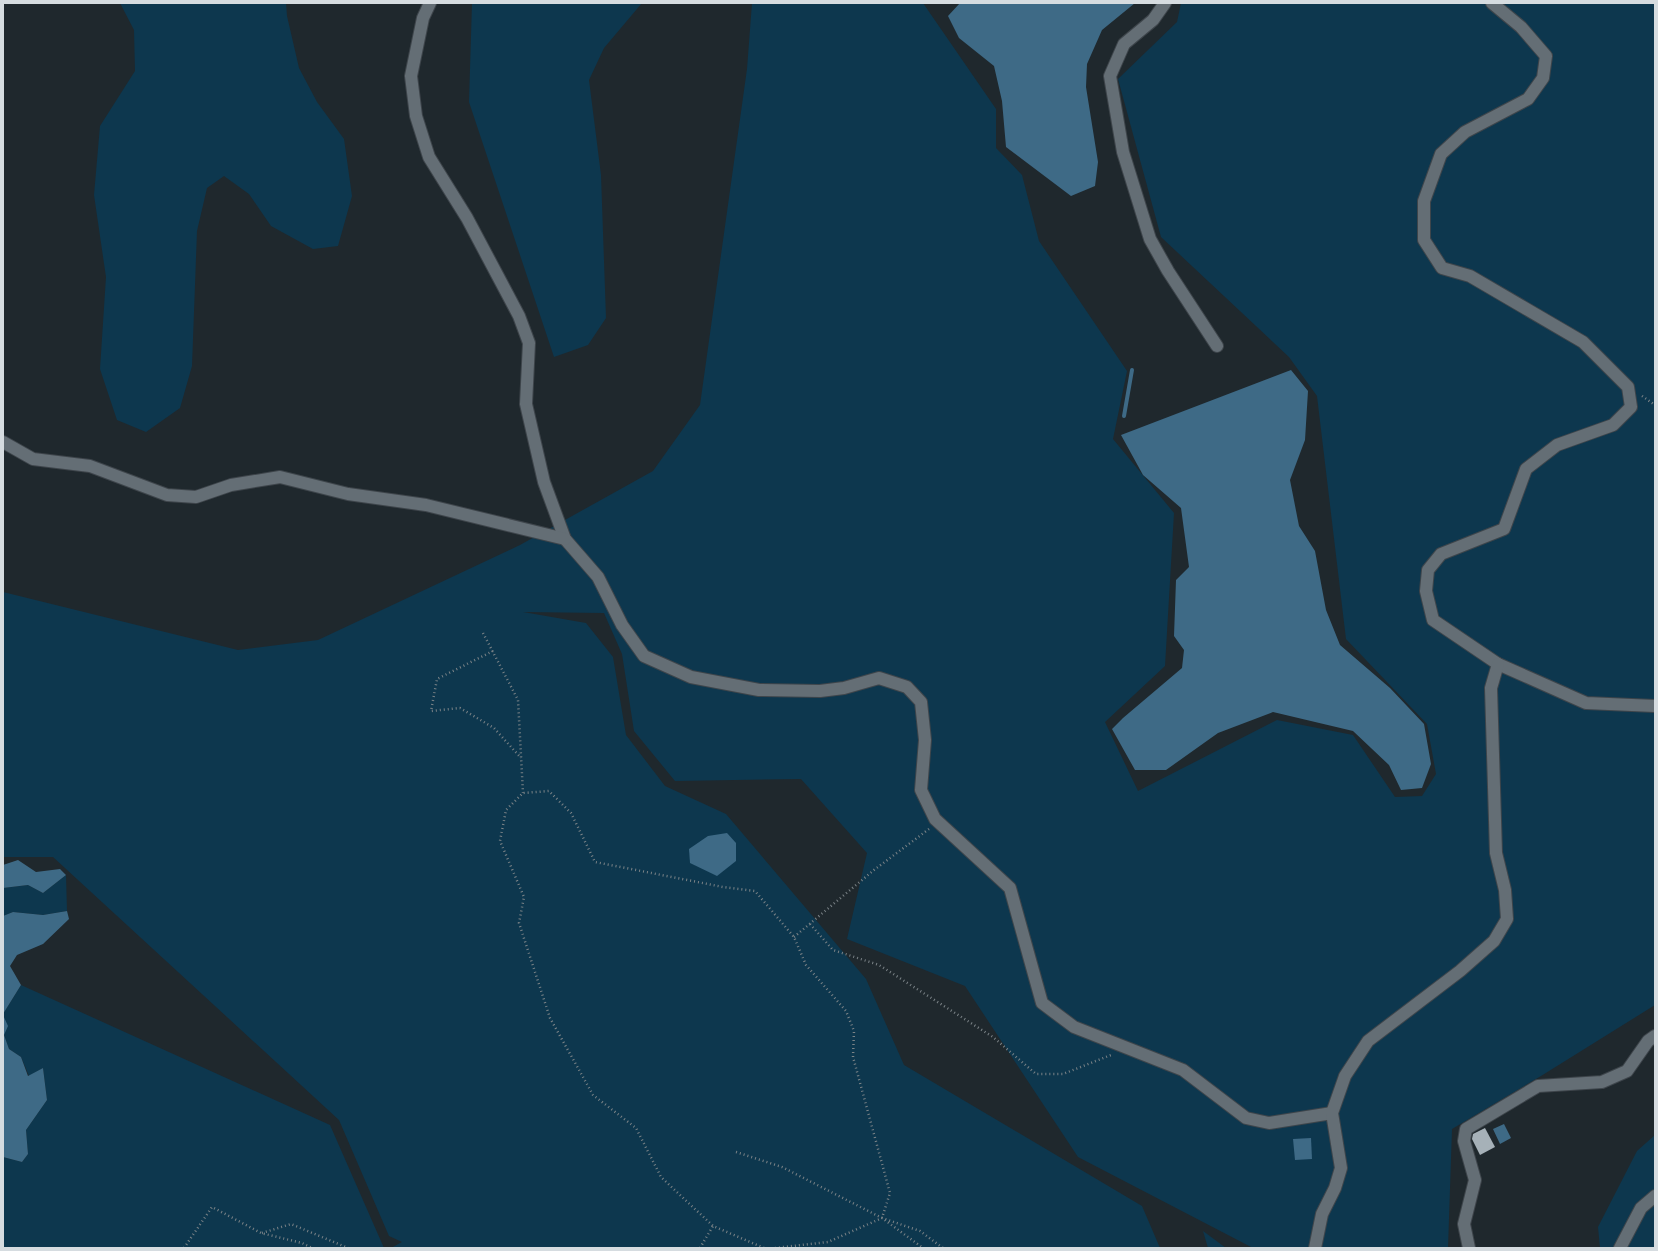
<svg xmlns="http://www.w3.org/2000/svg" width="1658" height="1251" viewBox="0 0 1658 1251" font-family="Karla,sans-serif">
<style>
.green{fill:#0d374e}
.water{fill:#3e6a86}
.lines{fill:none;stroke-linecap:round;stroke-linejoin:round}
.stream{stroke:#3e6a86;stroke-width:4}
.building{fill:#a6b1b8}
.minor-casing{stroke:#3e454b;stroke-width:14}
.path{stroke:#7b8387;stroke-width:2.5;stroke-dasharray:1 3;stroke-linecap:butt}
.minor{stroke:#646e75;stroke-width:12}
</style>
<rect width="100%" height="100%" fill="#1f282d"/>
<g class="green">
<polygon points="120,3 286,3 287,16 299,68 317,102 344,139 352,196 338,246 313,249 271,226 249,194 224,176 207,188 197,231 192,366 180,408 146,432 117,420 100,369 106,277 94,195 100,126 135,71 134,30"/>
<polygon points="472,3 642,3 604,48 589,80 601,175 606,318 588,345 554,357 469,102"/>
<polygon points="752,3 923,3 996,109 996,148 1022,175 1039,241 1127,371 1113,439 1174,513 1165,666 1105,722 1138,791 1277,720 1353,735 1395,797 1422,796 1436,774 1427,724 1346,639 1317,396 1289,357 1161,237 1118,79 1177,22 1181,3 1655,3 1655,1005 1541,1076 1452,1129 1448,1248 1253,1248 1078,1157 965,986 847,939 867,853 801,779 675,781 634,731 622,654 604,613 523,612 586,623 613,657 626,735 665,786 726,814 866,979 904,1065 1142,1206 1160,1248 391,1248 402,1242 389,1236 339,1120 53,857 3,857 3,592 238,650 318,640 520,545 653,471 700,405 747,69"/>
<polygon points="66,875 67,911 43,915 13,912 3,916 3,888 28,885 43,893"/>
<polygon points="21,985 330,1125 384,1248 3,1248 3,1157 22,1162 28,1154 26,1130 47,1100 43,1068 29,1076 21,1057 9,1049 4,1035 3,1014"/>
<polygon points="1655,1135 1655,1248 1600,1248 1598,1227 1637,1151"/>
<polygon points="1203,1231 1226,1248 1208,1248"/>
</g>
<g class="water">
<polygon points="960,3 1135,3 1102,30 1087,64 1086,87 1098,162 1095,186 1071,196 1006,147 1002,101 994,66 959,38 948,16"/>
<polygon points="1291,370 1308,391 1305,440 1290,480 1299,526 1315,551 1326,610 1340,645 1390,688 1424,724 1431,764 1422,788 1401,790 1389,765 1353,731 1273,712 1218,733 1166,770 1135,770 1112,729 1123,718 1182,668 1184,650 1174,636 1176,580 1189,567 1181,508 1143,475 1121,435"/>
<polygon points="727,833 736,843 736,861 717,876 690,863 689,849 708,836"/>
<polygon points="18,860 36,872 60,869 66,875 43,893 28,885 3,888 3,865"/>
<polygon points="67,911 69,919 43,944 17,955 10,966 21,985 3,1014 3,916 13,912 43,915"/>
<polygon points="3,1015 8,1026 4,1035 9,1049 21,1057 28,1076 43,1068 47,1100 26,1130 28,1154 22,1162 3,1157"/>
<polygon points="1504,1124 1511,1138 1500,1144 1493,1129"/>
<polygon points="1311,1138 1312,1159 1295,1160 1293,1139"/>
</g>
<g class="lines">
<polyline class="stream" points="1124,416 1132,370"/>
</g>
<polygon class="building" points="1485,1128 1495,1147 1480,1155 1472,1139 1473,1134"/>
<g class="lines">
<g class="minor-casing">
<g id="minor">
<polyline points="430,3 423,18 411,76 416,116 429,157 467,218 519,316 529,343 526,404 544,482 565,539 598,577 622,625 644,656 691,677 759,690 820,691 844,688 879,678 907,687 921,702 925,740 921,790 935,819 1010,888 1042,1003 1074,1027 1183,1070 1246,1118 1269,1123 1332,1113"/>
<polyline points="1165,3 1153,20 1124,44 1110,76 1123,152 1150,239 1168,271 1217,346"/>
<polyline points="1492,3 1521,27 1546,56 1543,78 1528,99 1465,132 1441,154 1424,201 1424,240 1442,268 1470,276 1583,342 1628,387 1631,407 1613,425 1557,445 1526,469 1504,529 1441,554 1428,570 1426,591 1433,620 1498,664 1586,703 1655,706"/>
<polyline points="3,442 33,459 90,466 167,495 196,497 231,485 280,477 348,494 426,505 565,539"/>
<polyline points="1315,1248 1322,1214 1335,1188 1341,1168 1332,1113 1345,1076 1368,1041 1460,971 1494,941 1507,919 1505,890 1496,853 1491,688 1498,664"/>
<polyline points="1469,1248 1464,1224 1475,1180 1464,1141 1466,1129 1538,1086 1602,1082 1627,1071 1648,1041 1655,1036"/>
<polyline points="1620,1248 1641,1208 1655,1196"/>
</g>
</g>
<g class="path">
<polyline points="1642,396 1655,405"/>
<polyline points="483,633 518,700 523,793"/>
<polyline points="493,651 437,679 431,711 460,708 494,728 521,758"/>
<polyline points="810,924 833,950 879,965 993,1037 1036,1074 1063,1074 1111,1055"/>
<polyline points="794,937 874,870 929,829"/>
<polyline points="736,1152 782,1167 882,1218 923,1248"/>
<polyline points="262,1233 291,1224 348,1248"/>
<polyline points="184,1248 212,1207 261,1233 302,1243 312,1248"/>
<polyline points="700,1248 713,1226"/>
<polyline points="764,1248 713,1226 661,1177 636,1128 593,1095 550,1018 519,923 524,897 500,841 506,810 523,793 549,791 571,813 595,862 723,887 755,891 794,937 806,965 846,1011 854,1031 853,1057 890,1193 882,1218"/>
<polyline points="775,1248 828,1242 882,1218 920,1231 943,1248"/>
</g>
<use href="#minor" class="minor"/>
</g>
<rect width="1658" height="1251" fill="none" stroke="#d6dce0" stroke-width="8"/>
</svg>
